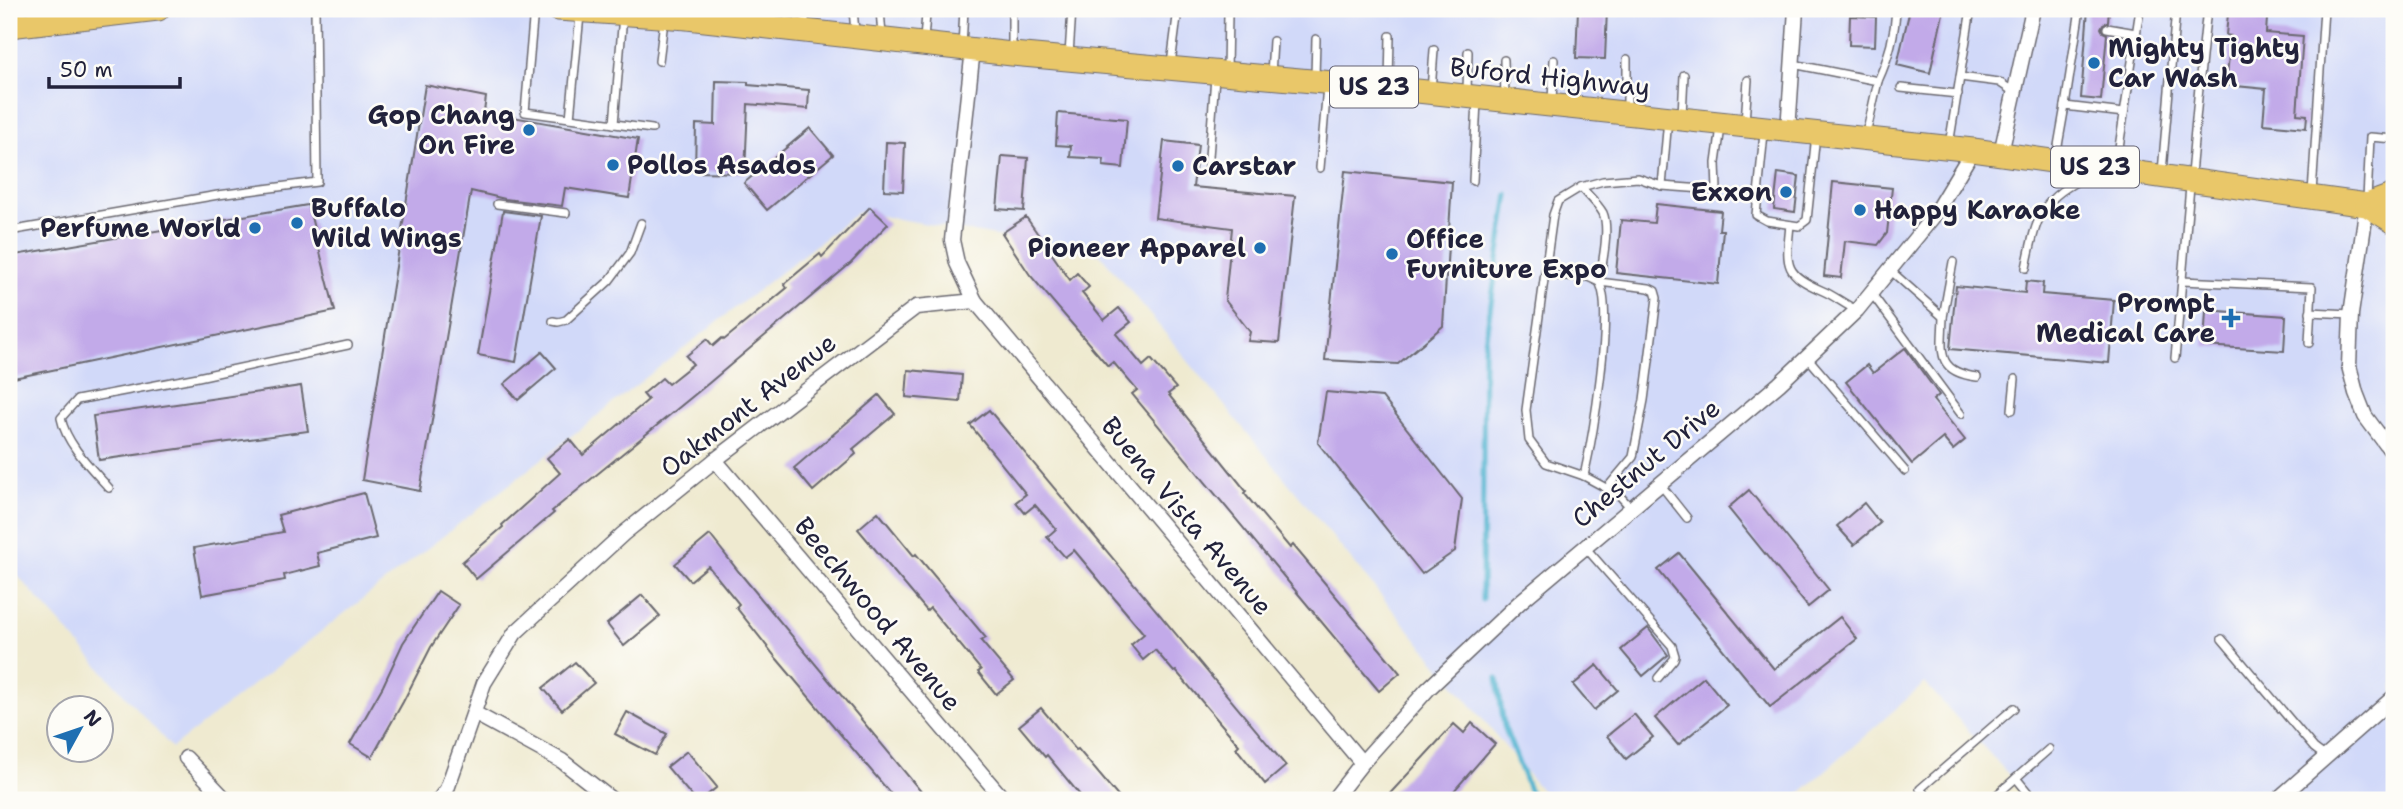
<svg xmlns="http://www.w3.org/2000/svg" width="2403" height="809" viewBox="0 0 2403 809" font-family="'Shantell Sans',sans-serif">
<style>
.built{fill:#d1d9f9}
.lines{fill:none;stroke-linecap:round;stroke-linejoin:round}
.stream{stroke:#51b4d0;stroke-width:5}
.building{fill:#c2aae9}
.lane-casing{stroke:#6a686f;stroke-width:10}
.street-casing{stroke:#6a686f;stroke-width:17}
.primary-casing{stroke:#6a686f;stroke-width:25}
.lane{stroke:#fff;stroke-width:7}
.street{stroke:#fff;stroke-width:14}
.primary{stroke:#e9c769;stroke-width:23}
.poi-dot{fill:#1f6fb2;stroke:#fdfcf7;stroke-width:2.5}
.labels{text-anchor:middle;stroke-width:5;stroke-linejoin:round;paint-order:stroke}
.shield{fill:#fdfcf7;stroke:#646373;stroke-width:2}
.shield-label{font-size:24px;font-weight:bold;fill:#22223b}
.poi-label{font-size:26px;font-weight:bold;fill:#22223b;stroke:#fdfcf7;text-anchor:start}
.street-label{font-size:26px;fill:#22223b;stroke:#fdfcf7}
</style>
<rect width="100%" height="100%" fill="#fdfcf7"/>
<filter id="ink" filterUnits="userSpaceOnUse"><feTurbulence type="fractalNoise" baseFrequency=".0143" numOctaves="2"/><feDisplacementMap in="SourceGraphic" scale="14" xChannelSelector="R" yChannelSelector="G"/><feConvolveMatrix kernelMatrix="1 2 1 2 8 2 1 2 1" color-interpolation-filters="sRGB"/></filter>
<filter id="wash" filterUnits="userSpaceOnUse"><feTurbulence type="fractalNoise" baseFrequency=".00686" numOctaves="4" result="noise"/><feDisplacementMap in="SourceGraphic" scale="28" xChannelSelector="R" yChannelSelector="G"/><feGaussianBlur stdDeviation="1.57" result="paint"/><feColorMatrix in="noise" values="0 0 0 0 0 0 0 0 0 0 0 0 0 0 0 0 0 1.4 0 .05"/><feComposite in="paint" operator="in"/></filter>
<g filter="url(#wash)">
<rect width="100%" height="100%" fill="#efead0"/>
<polygon class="built" points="9,9 2394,9 2394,800 2032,800 1925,683 1792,800 1549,800 1100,254 858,212 172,748 9,566"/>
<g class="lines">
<g class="stream">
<polyline points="1482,600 1484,349 1508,195"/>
<polyline points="1497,678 1504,726 1533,800"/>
</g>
</g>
<g id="blocks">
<g class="building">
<polygon points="1578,9 1607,9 1605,59 1576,58"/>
<polygon points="1910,9 1944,9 1930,73 1897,65"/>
<polygon points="2088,9 2109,9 2108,22 2103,24 2101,28 2103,32 2107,34 2101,100 2081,98"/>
<polygon points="2228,14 2267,18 2266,33 2303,36 2297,114 2307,115 2306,128 2263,124 2266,89 2226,85 2231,36 2226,35"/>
<polygon points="1850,16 1876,17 1875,46 1849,45"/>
<polygon points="716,81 748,82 748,85 809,90 808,109 748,104 745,173 695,172 696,124 715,125"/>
<polygon points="425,85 486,97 484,112 638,139 629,198 565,188 562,206 505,199 471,191 420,491 362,480"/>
<polygon points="1058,113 1127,119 1123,168 1103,166 1104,159 1070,157 1071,146 1056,145"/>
<polygon points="810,128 833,155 767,210 744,183"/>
<polygon points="1164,141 1198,145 1193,187 1295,196 1279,343 1248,341 1250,332 1225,300 1232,228 1155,218"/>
<polygon points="886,142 905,143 903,191 884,190"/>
<polygon points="1002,156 1028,158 1024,211 997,209"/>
<polygon points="1345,171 1452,182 1443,326 1398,364 1325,360"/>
<polygon points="1778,173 1799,176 1795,212 1774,209"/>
<polygon points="1833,182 1892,188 1887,233 1878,245 1845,241 1841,278 1824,276"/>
<polygon points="1656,204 1721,211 1719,230 1723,230 1718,284 1616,273 1621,220 1654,223"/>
<polygon points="308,205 335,311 9,379 9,256"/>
<polygon points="870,207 888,224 851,263 709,383 552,511 554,513 476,579 462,562 503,527 502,525 560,473 547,458 570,439 583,455 648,400 643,394 662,378 668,384 693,364 686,356 707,339 713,346 722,338 724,340 787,288 784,284 820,254 822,257"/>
<polygon points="503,211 541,216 516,362 478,355"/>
<polygon points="1026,217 1070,280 1077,273 1089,287 1082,293 1104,320 1119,308 1131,322 1116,334 1143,366 1151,359 1176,388 1168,394 1246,491 1244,493 1290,548 1293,545 1400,673 1379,691 1132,394 1137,390 1113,362 1108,366 1030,275 1002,233"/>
<polygon points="2026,281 2043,283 2042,294 2114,300 2109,363 1950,349 1956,286 2025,293"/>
<polygon points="2206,310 2286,316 2284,351 2204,346"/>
<polygon points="1905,348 1939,395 1933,400 1965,440 1953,450 1943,438 1912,464 1846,382 1867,365 1873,373"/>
<polygon points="542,352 556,368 518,400 504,384"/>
<polygon points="908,370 962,375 960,402 906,397"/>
<polygon points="301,386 308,431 99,460 93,416"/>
<polygon points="1326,392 1382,397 1462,499 1455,551 1422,574 1318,443"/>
<polygon points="879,395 895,414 853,449 856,454 813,491 794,468"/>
<polygon points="989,410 1286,766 1265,784 1236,748 1239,745 1176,671 1174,672 1155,650 1143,660 1131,645 1144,634 1074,550 1065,557 1047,537 1056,529 1035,505 1025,513 1016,502 1026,494 970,425"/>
<polygon points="1749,490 1829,590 1808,607 1728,508"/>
<polygon points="364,493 376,538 317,553 320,566 284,575 285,580 202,595 194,548 283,532 278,515"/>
<polygon points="1864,503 1880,523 1854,545 1837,526"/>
<polygon points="878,512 914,556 916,554 986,638 981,641 1014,680 996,694 978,672 981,670 930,608 927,611 858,529"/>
<polygon points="710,535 739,572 928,800 896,800 777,659 736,607 739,604 708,566 690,581 675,564"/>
<polygon points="1679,553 1774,669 1840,617 1857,639 1770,707 1658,570"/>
<polygon points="438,591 459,605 431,647 403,702 372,757 350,744 383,686 403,643"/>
<polygon points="642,595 660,616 624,646 607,624"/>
<polygon points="1648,628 1668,655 1643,676 1621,650"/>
<polygon points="575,662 594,683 562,710 543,688"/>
<polygon points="1597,665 1618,690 1594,710 1573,685"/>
<polygon points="1704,677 1727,705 1678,745 1655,718"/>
<polygon points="1041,708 1076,750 1078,749 1121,800 1084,800 1047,755 1045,757 1019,726"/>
<polygon points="627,712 667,734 655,755 615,734"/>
<polygon points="1634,714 1653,737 1626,759 1607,736"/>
<polygon points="1472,723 1495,744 1446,800 1384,800 1454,724 1464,733"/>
<polygon points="687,751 717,787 701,800 695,800 667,767"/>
</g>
</g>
</g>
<g filter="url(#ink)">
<use href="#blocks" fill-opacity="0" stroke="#6a686f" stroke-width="2"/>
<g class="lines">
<g class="lane-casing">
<g id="lane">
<polyline points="534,9 525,112 652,129"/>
<polyline points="853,9 855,32"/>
<polyline points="880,9 882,36"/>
<polyline points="1971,9 1960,77 1999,82 2014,92"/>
<polyline points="2107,28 2136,33"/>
<polyline points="804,29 806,9"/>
<polyline points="924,40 926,14 930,9"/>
<polyline points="962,47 964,9"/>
<polyline points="1012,50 1012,9"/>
<polyline points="1069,55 1072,9"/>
<polyline points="1504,60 1505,98"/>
<polyline points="659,61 664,21"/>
<polyline points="1171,64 1178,9"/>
<path d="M1793,64L1878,81C1889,57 1895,35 1896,9"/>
<polyline points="1227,70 1228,14"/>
<polyline points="1271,75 1273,41"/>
<polyline points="1315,77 1316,39"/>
<polyline points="1389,84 1390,36"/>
<polyline points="1901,88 1958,94"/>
<polyline points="1431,91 1434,50"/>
<polyline points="1467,92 1468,52"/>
<polyline points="1552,101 1554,60"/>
<polyline points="2065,106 2080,9"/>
<polyline points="1627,109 1627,59"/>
<polyline points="1682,115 1684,75"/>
<polyline points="570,118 580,15"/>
<polyline points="1745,122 1748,80"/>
<polyline points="614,124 623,15"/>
<polyline points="1764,133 1756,215 1767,221 1799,226 1807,220 1816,135"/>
<polyline points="1866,135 1878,81"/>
<polyline points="1949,145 1960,77"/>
<polyline points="2056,157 2065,106 2124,113"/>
<polyline points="2116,167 2140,9"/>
<polyline points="1320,168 1327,86"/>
<polyline points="1208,170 1215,77"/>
<polyline points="2162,172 2176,9"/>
<polyline points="1473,181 1477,101"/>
<polyline points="1662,186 1717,190 1716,163 1721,127"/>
<path d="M1581,187C1588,195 1598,204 1603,213C1610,229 1602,265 1599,282L1649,288L1655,291L1657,298L1644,400L1633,457L1607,488"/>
<polyline points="2312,193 2324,9"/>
<polyline points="2367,199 2370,137 2394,139"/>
<polyline points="497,204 566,213"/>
<path d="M1790,225C1786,265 1783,274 1823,291C1835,296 1845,305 1857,310"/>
<polyline points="9,231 218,195 317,182 315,9"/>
<path d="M2026,268C2037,214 2040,199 2091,174"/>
<path d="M1891,271L1943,317C1942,351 1935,372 1977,377"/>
<path d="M1545,275L1588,277L1599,282C1615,309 1592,441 1584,476"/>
<polyline points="2182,281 2312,287 2309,343"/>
<polyline points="1872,294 1961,414"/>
<polyline points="2310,312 2351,314"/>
<polyline points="1943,317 1953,262"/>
<polyline points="553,321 558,322 566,320 609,281 630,253 641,223"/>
<polyline points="1808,358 1905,471"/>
<path d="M2175,358C2186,241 2194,125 2207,9"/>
<polyline points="2012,410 2015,379"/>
<polyline points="1660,484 1687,518"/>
<path d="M109,488C92,469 66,444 61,418L77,400L198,377L348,345"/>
<polyline points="1631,508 1619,495 1584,476 1546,463 1529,440 1526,410 1553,215 1558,201 1581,187 1603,181 1638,178 1662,186 1668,119"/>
<polyline points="1585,547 1672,646 1675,656 1674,659 1658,678"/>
<polyline points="2222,639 2314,748 2326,757"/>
<polyline points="2016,778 2034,800"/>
<polyline points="1930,800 1920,789 2014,708"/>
<polyline points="1991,800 2049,749"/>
</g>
</g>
<g class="street-casing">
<g id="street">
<polyline points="973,49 952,240 957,263 975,301 1362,763"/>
<polyline points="1788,131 1796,9"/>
<polyline points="2001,153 2033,9"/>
<polyline points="2367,205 2351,314 2349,366 2356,393 2365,416 2394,455"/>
<polyline points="715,460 1004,800"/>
<polyline points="474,713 562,761 612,800"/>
<polyline points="186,758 226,800"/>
<polyline points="439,800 447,789 484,683 515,633 623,534 715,460 916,307 975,301"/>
<polyline points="1333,800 1362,763 1428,689 1520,602 1779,384 1857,310 1932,218 1973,150"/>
<polyline points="2277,800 2394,697"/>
</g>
</g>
<g class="primary-casing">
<g id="primary">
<polyline points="558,9 687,18 1012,54 1389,88 1973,150 2367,205 2394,222"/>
<polyline points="9,26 158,9"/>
<polyline points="2367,205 2394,195"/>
</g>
</g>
<use href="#lane" class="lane"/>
<use href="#street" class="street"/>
<use href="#primary" class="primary"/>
</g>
</g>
<g class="poi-dot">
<circle cx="2094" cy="63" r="7"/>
<circle cx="529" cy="130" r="7"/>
<circle cx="613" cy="165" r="7"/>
<circle cx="1178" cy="166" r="7"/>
<circle cx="1786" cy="192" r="7"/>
<circle cx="1860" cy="210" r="7"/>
<circle cx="297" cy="223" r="7"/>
<circle cx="255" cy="228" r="7"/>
<circle cx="1260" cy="248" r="7"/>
<circle cx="1392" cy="254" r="7"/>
<path d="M2227.5 307.5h7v7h7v7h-7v7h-7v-7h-7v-7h7z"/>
</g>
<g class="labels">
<g class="shield">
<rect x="1330" y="66.5" width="88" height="41" rx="5"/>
<rect x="2051" y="146.5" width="88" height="41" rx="5"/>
</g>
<g class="shield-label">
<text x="1374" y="95">US 23</text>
<text x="2095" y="175">US 23</text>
</g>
<g class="poi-label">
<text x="2108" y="57">Mighty Tighty<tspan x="2108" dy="30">Car Wash</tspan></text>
<text x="515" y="124" text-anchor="end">Gop Chang<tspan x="515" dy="30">On Fire</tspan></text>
<text x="627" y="174">Pollos Asados</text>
<text x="1192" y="175">Carstar</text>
<text x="1772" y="201" text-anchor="end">Exxon</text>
<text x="311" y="217">Buffalo<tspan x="311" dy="30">Wild Wings</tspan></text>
<text x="1874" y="219">Happy Karaoke</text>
<text x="241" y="237" text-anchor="end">Perfume World</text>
<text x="1406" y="248">Office<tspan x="1406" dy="30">Furniture Expo</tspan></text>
<text x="1246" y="257" text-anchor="end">Pioneer Apparel</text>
<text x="2215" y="312" text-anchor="end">Prompt<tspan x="2215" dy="30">Medical Care</tspan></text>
</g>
<g class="street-label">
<text transform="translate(1550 77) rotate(6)" y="9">Buford Highway</text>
<text transform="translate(748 405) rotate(-38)" y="9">Oakmont Avenue</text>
<text transform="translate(1646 463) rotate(-40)" y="9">Chestnut Drive</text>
<text transform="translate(1187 516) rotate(50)" y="9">Buena Vista Avenue</text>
<text transform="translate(878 614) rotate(50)" y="9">Beechwood Avenue</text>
</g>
</g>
<rect width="2403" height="809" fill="none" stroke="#fdfcf7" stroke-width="35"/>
<g transform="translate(80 729) rotate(50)"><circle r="33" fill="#fdfcf7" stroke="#a5a5ac" stroke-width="2"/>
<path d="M0-5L12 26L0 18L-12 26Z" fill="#1f6fb2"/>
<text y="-10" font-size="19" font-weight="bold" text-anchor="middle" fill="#22223b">N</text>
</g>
<path d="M49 77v10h131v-10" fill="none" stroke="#22223b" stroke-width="3.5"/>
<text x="60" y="77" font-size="21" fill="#22223b" stroke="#fdfcf7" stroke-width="5" paint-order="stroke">50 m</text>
</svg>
